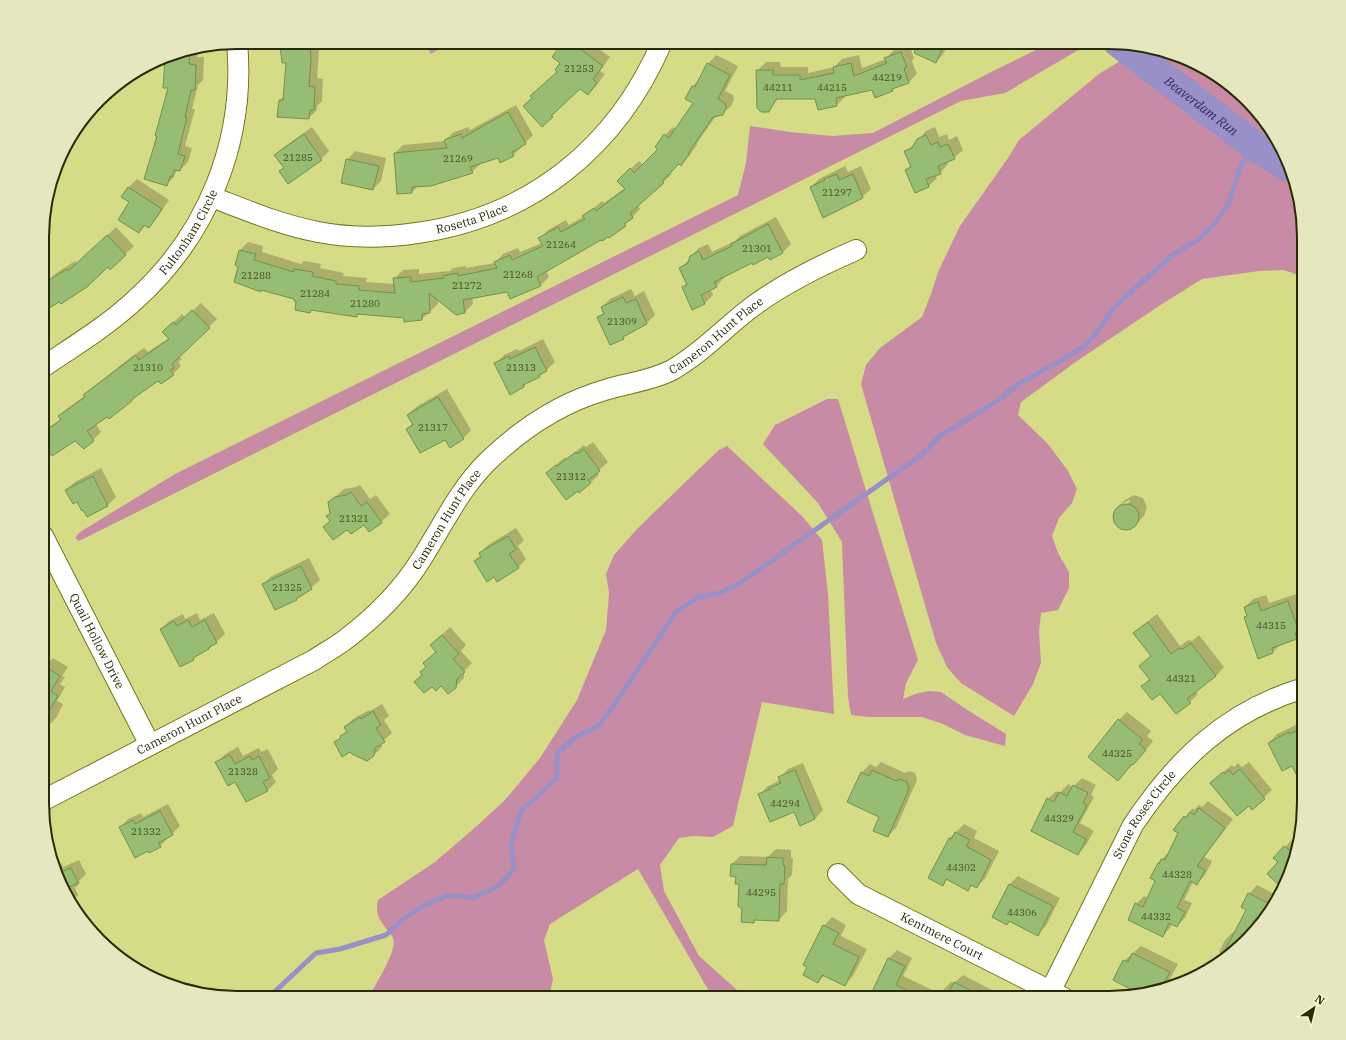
<svg xmlns="http://www.w3.org/2000/svg" width="1346" height="1040" viewBox="0 0 1346 1040" font-family="'IBM Plex Serif',serif">
<style>
.green{fill:#cc94ac}
.forest{fill:#c78ba5}
.shadow{fill:#0003;fill-rule:evenodd}
.lines{fill:none;stroke-linecap:round;stroke-linejoin:round}
.stream{stroke:#9890c7;stroke-width:5}
.river{stroke:#9890c7;stroke-width:30}
.building{fill:#97bd74;stroke:#6f934c}
.street-casing{stroke:#74771f;stroke-width:22}
.street{stroke:#fff;stroke-width:20}
.labels{text-anchor:middle;stroke-width:4;stroke-linejoin:round;paint-order:stroke}
.number-label{font-size:10px;fill:#444f21}
.street-label{font-size:12px;fill:#282a05;stroke:#f5f9cf}
.water-label{font-size:13px;font-style:italic;fill:#382769;stroke:#f5f9cf}
.rim{fill:none;stroke:#282a05;stroke-width:2}
</style>
<rect width="100%" height="100%" fill="#d6db86"/>
<polygon class="green" points="424,42 452,42 431,54"/>
<g class="forest">
<polygon points="1042,42 1092,42 1005,93 961,101 79,541 75,538 80,532 175,474 738,195 746,163 750,126 790,132 832,136 873,133 993,71 1040,48"/>
<polygon points="1143,47 1183,57 1237,90 1284,151 1304,237 1304,277 1284,270 1259,271 1202,279 1162,304 1077,361 1021,402 1018,415 1048,444 1068,471 1077,489 1072,503 1059,518 1052,536 1058,553 1069,572 1069,588 1058,610 1041,613 1039,631 1041,663 1033,684 1014,716 961,683 947,667 936,643 861,384 866,365 880,348 922,317 932,291 938,272 960,226 1008,158 1019,140 1099,74"/>
<polygon points="827,399 838,399 918,660 906,683 903,699 915,694 929,691 941,692 969,711 1006,734 1005,746 965,735 943,724 922,717 870,717 851,715 848,697 842,542 818,503 763,444 775,425"/>
<path d="M727,446L802,516L822,540L828,594L834,714L762,702L733,826L713,837L693,836L679,838L660,865L664,891L699,956L746,998H713L638,869L550,924L544,940L553,979L550,993L541,996L531,998H368C375,986 398,950 393,938C392,936 389,933 388,931C379,919 375,914 378,900L435,862L478,825L505,800L540,758L577,700L606,630L609,593L606,574L614,555L638,528L701,467L719,450Z"/>
</g>
<g class="shadow">
<polygon points="286,42 318,42 319,51 317,78 323,79 322,101 317,106 317,110 309,118 280,100 285,95 287,62 281,46"/>
<polygon points="565,42 590,42 610,57 600,71 605,74 596,86 588,94 580,88 559,107 560,108 542,125 561,63"/>
<polygon points="919,42 949,42 944,53 936,62"/>
<polygon points="909,44 914,58 912,61 917,74 909,82 896,87 892,90 873,89 845,95 845,97 837,105 818,109 816,98 779,98 768,111 757,71 766,62 780,62 781,67 808,67 808,73 834,67 842,59 859,55 862,68 886,59 886,58 894,50"/>
<polygon points="198,49 197,57 204,57 203,80 198,85 192,109 195,109 185,146 192,148 188,162 180,170 178,170 176,172 174,177 166,185 158,136 169,87 164,58 174,52"/>
<polygon points="716,55 738,66 725,91 733,95 734,99 731,106 722,114 716,116 697,143 697,145 689,156 681,164 679,163 670,173 672,174 638,205 640,209 625,225 609,237 608,236 601,239 546,271 549,277 541,285 510,298 507,290 472,297 473,304 465,312 438,299 438,304 422,319 359,313 356,316 313,309 310,312 296,299 262,289 261,291 239,266 236,265 240,250 248,242 263,246 262,252 301,264 304,261 321,264 320,268 344,273 343,276 367,278 366,282 395,284 394,279 403,270 419,269 419,274 450,271 453,268 466,266 466,268 495,263 503,254 518,248 520,252 542,243 540,238 548,230 566,220 569,225 583,217 602,201 604,203 625,188 618,181 639,161 643,165 660,149 665,135 673,127 676,129 695,103 693,86 701,78 708,64"/>
<polygon points="516,105 533,135 525,143 521,146 522,147 513,155 498,157 480,163 480,164 472,172 418,186 412,192 395,153 403,145 446,141 445,140 454,132 469,127 470,130"/>
<polygon points="312,127 329,151 321,159 280,172 284,167 276,155 284,147"/>
<polygon points="935,127 939,137 947,134 949,140 957,136 963,150 954,158 947,161 948,164 940,173 935,174 937,178 929,186 906,170 911,165 906,152 916,142 926,131"/>
<polygon points="355,151 386,158 381,181 373,189 347,160"/>
<polygon points="845,166 848,172 861,166 871,189 862,197 811,187 819,179"/>
<polygon points="137,179 169,200 157,218 149,227 146,225 139,232 130,202 122,197 129,187"/>
<polygon points="776,217 791,244 783,252 770,259 769,255 752,262 724,276 724,278 716,286 710,289 713,295 705,303 693,309 683,287 687,283 680,268 690,259 691,256 699,248 708,244 712,252 735,241 740,236"/>
<polygon points="116,227 134,246 110,268 108,266 59,300 44,305 44,293 50,287 47,282 55,274 75,261 77,264"/>
<polygon points="631,289 635,296 644,291 655,315 647,323 627,334 623,338 598,318 604,312 602,307 610,299"/>
<polygon points="201,303 217,319 179,356 182,359 178,362 181,366 173,374 159,380 138,394 131,401 96,424 101,432 93,440 75,439 43,432 61,419 59,416 68,408 85,396 93,387 131,357 144,348 148,352 169,338 172,324 182,314 185,318"/>
<polygon points="543,339 555,362 540,376 529,381 524,386 510,393 495,364 504,355 517,349 519,351"/>
<polygon points="447,389 471,430 463,439 407,429 413,423 408,415 416,407"/>
<polygon points="593,442 608,462 597,472 599,475 590,483 547,473 565,457 566,459 584,445 586,447"/>
<polygon points="101,468 116,497 108,505 88,516 78,500 66,490 75,482"/>
<polygon points="360,485 370,499 376,495 390,514 381,522 369,531 364,523 348,528 324,527 331,520 328,516 331,513 329,502 344,489 356,487"/>
<path d="M1134,495L1143,498L1147,507L1144,516L1136,524L1127,529L1118,526L1114,517L1117,508L1125,500ZM1129,500L1130,502L1122,506V504Z"/>
<polygon points="1304,497 1304,508 1301,499"/>
<polygon points="516,528 524,540 518,546 526,559 518,568 494,576 475,561 481,555 480,553 488,545"/>
<polygon points="309,558 320,580 311,588 300,595 296,599 263,584 272,576"/>
<polygon points="1296,594 1304,616 1304,630 1296,638 1281,644 1273,652 1259,657 1245,617 1247,615 1245,607 1253,599 1266,595 1269,603"/>
<polygon points="197,613 200,620 214,613 225,634 209,649 197,655 193,659 161,629 169,621 183,614 185,619"/>
<polygon points="1157,614 1180,646 1188,640 1192,641 1199,635 1224,667 1216,676 1195,691 1198,694 1190,702 1143,686 1150,678 1141,666 1152,655 1134,633 1143,625"/>
<polygon points="450,627 466,645 461,651 472,663 464,671 464,678 455,687 441,685 423,674 427,667 424,663 436,651 431,645"/>
<polygon points="53,658 68,667 62,676 65,677 60,684 65,687 57,701 63,704 56,718 48,726 43,723 43,668"/>
<polygon points="382,704 389,716 384,720 392,733 382,742 382,747 373,756 335,743 347,731 345,727 353,719 369,710 370,711"/>
<polygon points="1127,712 1151,731 1147,736 1153,741 1141,756 1118,779 1119,720"/>
<polygon points="1298,724 1299,726 1304,724 1304,769 1292,765 1269,743 1277,734"/>
<polygon points="238,747 243,756 259,748 261,752 268,749 278,769 272,775 276,782 268,790 236,781 217,763 225,754"/>
<polygon points="881,762 905,773 909,771 915,773 917,780 896,828 888,836 861,773 870,764 876,767"/>
<polygon points="1249,762 1272,790 1252,809 1219,775 1232,765 1234,767 1238,763 1242,767"/>
<polygon points="803,763 823,810 815,819 759,795 768,786 775,783 780,779 779,778 788,769"/>
<polygon points="1082,778 1096,785 1091,795 1094,797 1080,823 1094,831 1086,845 1078,854 1048,799 1056,791 1060,793 1068,784 1073,787"/>
<polygon points="1208,801 1233,819 1204,857 1212,861 1205,875 1197,884 1193,882 1184,900 1192,903 1185,918 1177,926 1172,924 1171,927 1163,935 1136,904 1144,896 1148,898 1157,881 1158,863 1170,851 1179,833 1174,829 1193,808 1194,810 1199,805 1202,807"/>
<polygon points="168,804 180,826 172,834 168,837 168,838 160,846 148,850 120,828 128,819 141,813 143,817"/>
<polygon points="964,824 977,831 974,838 999,851 985,879 976,887 972,885 968,890 948,879 943,885 929,878 950,838"/>
<polygon points="1293,839 1297,843 1289,878 1283,887 1269,874 1280,862 1285,847"/>
<polygon points="776,849 791,850 791,858 793,858 792,875 788,879 787,911 779,920 756,919 753,922 743,908 740,883 732,864 740,856 768,857"/>
<polygon points="79,860 86,874 79,881 80,883 75,888 78,895 72,901 62,889 56,866 62,863 63,867"/>
<polygon points="1018,876 1060,898 1046,926 1037,934 1011,921 1007,924 993,917 1010,884"/>
<polygon points="1257,885 1278,896 1256,931 1224,955 1219,952 1225,940 1233,932 1235,933 1248,910 1249,894"/>
<polygon points="832,917 846,925 841,936 867,949 853,976 844,985 825,975 818,982 824,926"/>
<polygon points="1141,946 1178,964 1170,979 1164,985 1160,986 1157,984 1155,987 1138,991 1124,961"/>
<polygon points="897,950 912,958 903,976 941,994 943,990 951,982 954,983 963,975 992,990 989,996 991,997 990,998 870,998 889,958"/>
</g>
<g class="lines">
<polyline class="stream" points="268,998 316,953 340,949 386,935 403,919 425,905 448,895 473,898 498,886 514,869 511,843 521,811 557,778 557,753 576,737 598,726 614,705 675,613 696,598 719,593 740,583 924,453 940,436 997,401 1017,385 1084,347 1100,328 1116,305 1174,254 1196,241 1214,224 1228,205 1242,163 1257,148"/>
<path class="river" id="s1" d="M1118,42L1257,148L1288,167"/>
</g>
<g class="building">
<polygon points="286,42 310,42 311,60 309,86 315,87 314,110 310,110 309,119 277,117 279,100 283,100 286,63 282,63 280,46 286,46"/>
<polygon points="563,42 571,42 603,66 593,79 597,83 588,95 580,89 551,116 553,117 542,127 523,106 532,98 530,96 557,72 555,70 560,63 552,57"/>
<polygon points="918,42 945,42 936,63 914,53"/>
<polygon points="901,52 907,67 904,68 909,83 892,89 893,91 875,98 872,90 836,98 837,106 818,110 815,99 776,99 769,112 761,112 757,108 756,70 773,70 773,75 800,75 800,80 834,73 833,67 851,63 854,76 887,63 884,58"/>
<polygon points="170,55 190,56 189,64 196,65 195,90 191,90 185,117 187,117 178,154 185,156 180,171 174,170 172,177 170,176 167,186 144,179 157,136 155,136 168,88 163,88 165,58"/>
<polygon points="707,63 730,75 718,99 725,103 726,108 723,115 713,117 689,152 689,154 681,166 679,164 662,181 664,183 630,213 633,218 624,224 626,226 609,238 608,237 602,241 601,240 537,277 541,286 510,299 507,292 463,300 465,313 456,315 429,293 430,313 422,314 422,320 404,322 404,318 357,314 357,317 311,310 310,313 295,310 296,301 294,301 294,299 261,290 261,292 234,282 238,267 235,265 239,250 256,254 254,260 294,272 294,269 313,272 312,276 336,281 336,284 359,286 359,290 395,293 393,278 411,277 411,282 444,278 443,276 458,273 458,276 497,268 494,262 510,255 512,260 543,246 538,238 558,227 561,232 585,219 582,216 594,208 596,211 625,189 617,181 630,168 634,173 658,149 655,147 664,134 669,138 693,103 685,99 692,86 695,87"/>
<polygon points="508,112 526,144 512,152 514,156 500,163 498,158 470,167 473,173 431,186 412,187 412,193 397,194 394,153 447,148 444,140 461,134 462,138"/>
<polygon points="304,134 322,160 288,184 279,171 284,168 274,155"/>
<polygon points="926,135 931,145 938,142 940,147 948,144 955,159 938,166 941,174 926,179 929,187 915,193 905,170 911,167 904,151 912,148 917,139"/>
<polygon points="346,159 379,166 373,190 341,183"/>
<polygon points="837,174 839,180 853,174 863,198 823,218 810,187 825,180 824,179"/>
<polygon points="128,187 162,209 149,228 144,225 139,233 118,220 129,202 121,197"/>
<polygon points="768,224 783,253 770,260 768,257 753,265 752,263 714,282 717,287 701,295 705,304 692,310 682,287 687,285 679,268 688,263 690,256 699,251 703,260 732,246 731,244"/>
<polygon points="107,235 126,255 110,270 108,267 87,287 61,304 59,302 43,312 44,293 50,289 46,282 67,269 68,271"/>
<polygon points="623,297 626,303 636,299 647,324 623,337 624,339 610,345 597,317 604,314 601,307"/>
<polygon points="192,310 210,328 172,364 174,368 170,370 174,375 161,384 158,381 131,400 132,401 109,419 107,417 87,431 94,441 84,449 75,441 52,456 43,444 43,432 61,420 58,416 85,397 83,395 136,355 139,360 169,339 162,332 173,322 176,325"/>
<polygon points="535,347 547,371 539,375 540,377 523,385 524,387 510,395 494,363 509,356 510,359"/>
<polygon points="438,397 464,439 450,448 445,440 420,453 406,429 413,425 407,415"/>
<polygon points="584,449 600,471 588,480 591,483 579,493 578,491 566,500 546,473 556,465 557,466 576,452 577,454"/>
<polygon points="93,476 108,506 87,517 83,510 82,511 77,502 73,504 65,490"/>
<polygon points="351,492 361,506 367,502 382,523 369,532 364,525 351,534 347,530 333,540 323,527 330,521 326,516 330,514 328,502 335,497 346,495"/>
<circle cx="1126" cy="517" r="13"/>
<polygon points="508,536 516,549 509,554 519,568 497,582 494,577 487,582 474,561 481,557 479,553"/>
<polygon points="301,566 312,589 296,599 297,600 275,610 262,584"/>
<polygon points="1288,601 1299,632 1295,633 1297,639 1272,648 1273,653 1258,659 1244,617 1247,616 1244,607 1258,602 1261,611"/>
<polygon points="188,620 192,627 205,620 217,643 208,648 209,649 193,658 194,660 180,667 160,629 174,621 177,626"/>
<polygon points="1148,622 1171,654 1179,648 1183,649 1191,643 1216,676 1187,699 1191,703 1176,714 1160,694 1152,700 1141,686 1150,680 1139,666 1151,656 1133,633"/>
<polygon points="442,635 459,654 453,659 465,672 457,679 456,688 448,694 441,686 436,691 432,687 424,693 414,682 422,675 420,672 426,667 423,663 436,652 430,645"/>
<polygon points="43,665 60,676 51,691 58,696 43,721"/>
<polygon points="373,711 381,725 376,728 385,742 375,748 374,756 367,761 352,754 350,752 342,757 334,742 341,738 340,736 347,732 344,727 360,717 361,719"/>
<polygon points="1118,719 1143,740 1139,744 1146,750 1133,765 1132,764 1118,781 1088,757"/>
<polygon points="1304,727 1304,790 1292,766 1282,771 1268,743 1289,732 1290,734"/>
<polygon points="230,755 235,764 250,756 252,760 259,756 270,778 263,782 268,791 246,802 235,782 228,786 215,762"/>
<polygon points="1240,769 1265,799 1252,810 1249,806 1237,816 1210,783 1223,772 1225,774 1229,770 1233,775"/>
<polygon points="795,770 815,819 800,826 794,812 770,822 758,794 770,789 769,788 781,783 778,777"/>
<polygon points="872,770 896,781 900,779 907,782 909,789 888,837 873,831 879,817 847,802 861,772 869,776"/>
<polygon points="1073,785 1088,793 1083,803 1087,805 1073,832 1086,839 1078,855 1031,831 1047,798 1054,802 1059,792 1067,796"/>
<polygon points="1199,808 1225,828 1197,866 1205,870 1197,885 1190,881 1177,908 1185,912 1177,927 1169,923 1163,937 1128,920 1135,903 1143,907 1155,881 1150,878 1158,863 1159,864 1161,859 1165,860 1178,833 1173,830 1184,816 1186,818 1190,812 1194,815"/>
<polygon points="160,811 173,835 158,843 161,847 149,853 148,851 135,858 119,827 133,820 135,824"/>
<polygon points="955,832 970,840 966,846 991,860 977,888 971,885 968,891 946,879 943,886 928,878 949,838 951,839"/>
<polygon points="1298,841 1289,878 1282,888 1267,874 1278,862 1273,858 1284,846 1289,850"/>
<polygon points="767,857 783,858 783,865 785,866 784,884 780,884 779,921 754,920 754,923 741,922 742,909 738,906 739,884 735,884 736,877 730,876 731,864 766,865"/>
<polygon points="71,868 78,883 63,890 58,873"/>
<polygon points="1009,884 1053,906 1038,936 1009,921 1007,925 992,917"/>
<polygon points="1248,893 1272,905 1256,931 1221,958 1246,910 1241,907"/>
<polygon points="823,925 839,933 833,944 859,957 845,986 822,975 818,983 803,975 807,967 803,965"/>
<polygon points="1132,953 1170,972 1163,985 1136,992 1113,980 1123,960 1128,962"/>
<polygon points="888,958 905,966 896,985 923,998 869,998"/>
<polygon points="954,982 985,998 946,998"/>
</g>
<g class="lines">
<g class="street-casing">
<g id="street">
<path id="s2" d="M212,197C246,210 281,225 318,232C350,238 384,238 417,233C531,217 617,147 662,42"/>
<path id="s3" d="M43,367C74,346 107,326 134,301C208,235 246,140 237,42"/>
<path id="s4" d="M43,536L150,745"/>
<path id="s5" d="M42,801L314,660C324,653 336,647 346,639C375,617 403,589 422,558C443,525 459,490 487,462C520,430 560,403 605,390C627,383 651,381 672,370C702,353 725,327 752,307C784,283 819,266 856,250"/>
<path id="s6" d="M838,874L858,894L1064,998"/>
<path id="s7" d="M1047,998L1133,825C1177,759 1227,711 1304,688"/>
</g>
</g>
<use href="#street" class="street"/>
</g>
<g class="labels">
<g class="number-label">
<text x="579" y="72">21253</text>
<text x="887" y="81">44219</text>
<text x="778" y="91">44211</text>
<text x="832" y="91">44215</text>
<text x="298" y="161">21285</text>
<text x="458" y="162">21269</text>
<text x="837" y="196">21297</text>
<text x="561" y="248">21264</text>
<text x="757" y="252">21301</text>
<text x="518" y="278">21268</text>
<text x="256" y="279">21288</text>
<text x="467" y="289">21272</text>
<text x="315" y="297">21284</text>
<text x="365" y="307">21280</text>
<text x="622" y="325">21309</text>
<text x="148" y="371">21310</text>
<text x="521" y="371">21313</text>
<text x="433" y="431">21317</text>
<text x="571" y="480">21312</text>
<text x="354" y="522">21321</text>
<text x="287" y="591">21325</text>
<text x="1271" y="629">44315</text>
<text x="1181" y="682">44321</text>
<text x="1117" y="757">44325</text>
<text x="243" y="775">21328</text>
<text x="785" y="807">44294</text>
<text x="1059" y="822">44329</text>
<text x="146" y="835">21332</text>
<text x="961" y="871">44302</text>
<text x="1177" y="878">44328</text>
<text x="761" y="896">44295</text>
<text x="1022" y="916">44306</text>
<text x="1156" y="920">44332</text>
</g>
<g class="street-label">
<text dy="4" stroke="none"><textPath href="#s2" startOffset="268">Rosetta Place</textPath></text>
<text dy="4" stroke="none"><textPath href="#s3" startOffset="201">Fultonham Circle</textPath></text>
<text dy="4" stroke="none"><textPath href="#s5" startOffset="838">Cameron Hunt Place</textPath></text>
<text dy="4" stroke="none"><textPath href="#s5" startOffset="502">Cameron Hunt Place</textPath></text>
<text dy="4" stroke="none"><textPath href="#s4" startOffset="118">Quail Hollow Drive</textPath></text>
<text dy="4" stroke="none"><textPath href="#s5" startOffset="166">Cameron Hunt Place</textPath></text>
<text dy="4" stroke="none"><textPath href="#s7" startOffset="208">Stone Roses Circle</textPath></text>
<text dy="4" stroke="none"><textPath href="#s6" startOffset="122">Kentmere Court</textPath></text>
</g>
<g class="water-label">
<text dy="5" stroke="none"><textPath href="#s1" startOffset="105">Beaverdam Run</textPath></text>
</g>
</g>
<path d="M0 0H1346V1040H0ZM237 49H1109A188 188 0 0 1 1297 237V803A188 188 0 0 1 1109 991H237A188 188 0 0 1 49 803V237A188 188 0 0 1 237 49Z" fill="#e5e8bf" fill-rule="evenodd"/>
<path class="rim" d="M237 49H1109A188 188 0 0 1 1297 237V803A188 188 0 0 1 1109 991H237A188 188 0 0 1 49 803V237A188 188 0 0 1 237 49Z"/>
<g transform="translate(1314 1008) rotate(35)" stroke="#f5f9cf" stroke-width="3" paint-order="stroke">
<path d="M0-3L7 15L0 10L-7 15Z" fill="#282a05"/>
<text y="-6" font-size="11" font-weight="bold" text-anchor="middle" fill="#282a05">N</text>
</g>
</svg>
